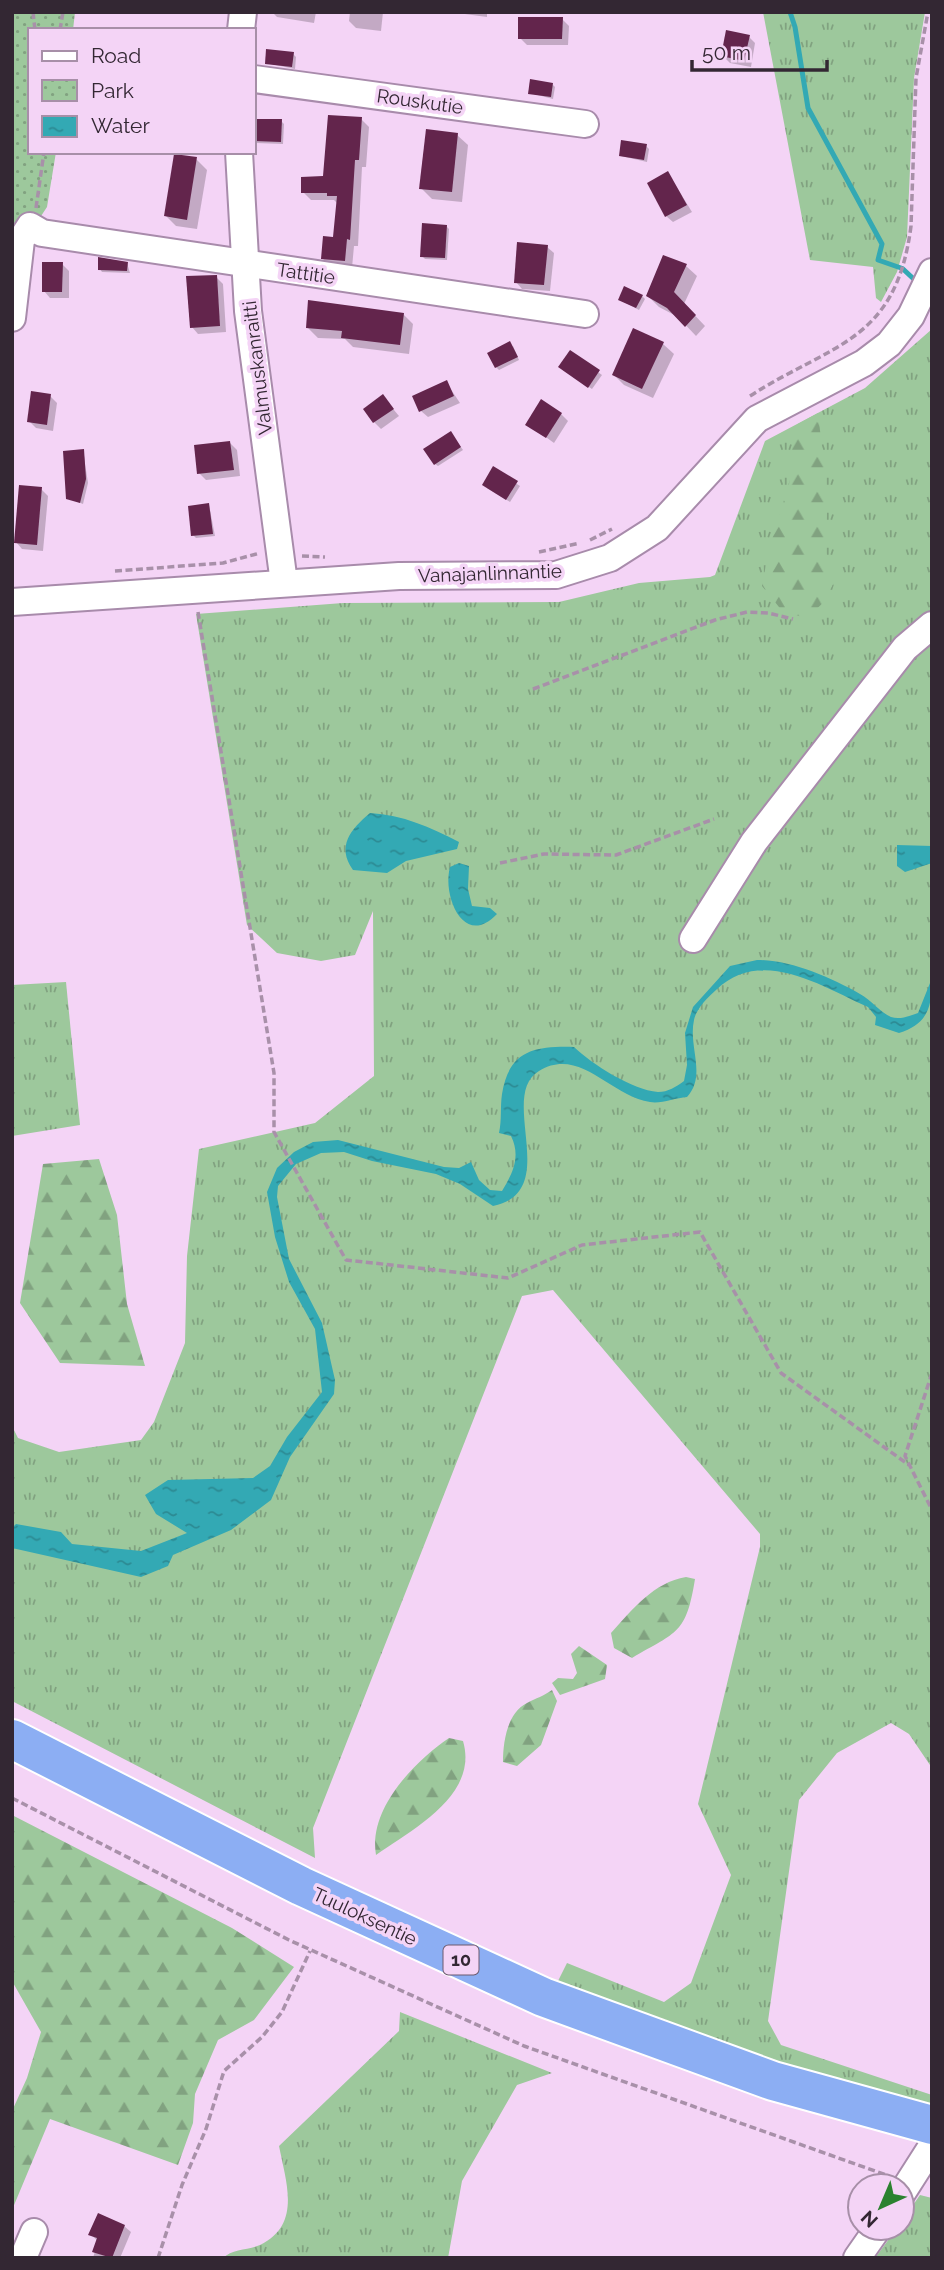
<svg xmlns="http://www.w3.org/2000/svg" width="944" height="2270" viewBox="0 0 944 2270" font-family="Raleway,sans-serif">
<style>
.grass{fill:url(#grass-tufts)}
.forest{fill:url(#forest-firs)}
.park{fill:url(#park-dots)}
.water{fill:url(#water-ripples)}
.shadow{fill:#0003}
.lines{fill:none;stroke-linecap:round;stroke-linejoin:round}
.stream{stroke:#33a9b4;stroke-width:5}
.building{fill:#63254c}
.minor-casing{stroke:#a88bab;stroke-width:30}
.highway-casing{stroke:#fff;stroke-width:42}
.path{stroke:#a890a9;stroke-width:3.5;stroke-dasharray:7 3.5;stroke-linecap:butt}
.minor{stroke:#fff;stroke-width:26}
.highway{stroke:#8caef3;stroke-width:38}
.labels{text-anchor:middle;stroke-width:7;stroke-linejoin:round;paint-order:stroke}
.shield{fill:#f4d4f6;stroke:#6d5b6e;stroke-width:2}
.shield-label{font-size:18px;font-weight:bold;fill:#332733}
.street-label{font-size:19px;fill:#332733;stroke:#f4d4f6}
</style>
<defs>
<pattern id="grass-tufts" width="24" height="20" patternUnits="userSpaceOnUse" patternTransform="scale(1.75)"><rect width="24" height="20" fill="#9dc89c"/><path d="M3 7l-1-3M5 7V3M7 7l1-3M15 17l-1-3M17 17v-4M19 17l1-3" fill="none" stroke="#81a280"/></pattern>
<pattern id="forest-firs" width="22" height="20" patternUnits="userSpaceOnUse" patternTransform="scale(1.75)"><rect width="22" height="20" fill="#9dc89c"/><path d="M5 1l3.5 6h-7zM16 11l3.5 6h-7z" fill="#81a280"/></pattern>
<pattern id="park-dots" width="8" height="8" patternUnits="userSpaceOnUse" patternTransform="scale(1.75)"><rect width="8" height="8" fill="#9dc89c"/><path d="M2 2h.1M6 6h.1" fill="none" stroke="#81a280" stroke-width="1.8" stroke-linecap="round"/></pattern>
<pattern id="water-ripples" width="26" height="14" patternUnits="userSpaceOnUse" patternTransform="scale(1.75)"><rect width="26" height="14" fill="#33a9b4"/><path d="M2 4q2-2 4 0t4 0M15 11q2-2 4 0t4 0" fill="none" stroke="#2c8a93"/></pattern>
</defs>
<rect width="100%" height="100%" fill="#f4d4f6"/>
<g class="grass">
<polygon points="763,12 925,12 914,78 907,237 897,272 881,302 876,298 873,267 810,260"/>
<polygon points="932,329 932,1768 909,1734 891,1723 837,1753 799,1800 768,2021 781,2045 932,2095 932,2108 772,2063 557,1983 567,1963 664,2002 691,1983 731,1875 698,1804 760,1547 760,1534 553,1290 522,1296 313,1828 315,1858 12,1701 12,1426 18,1438 59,1452 141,1440 154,1422 185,1343 187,1256 199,1149 315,1123 374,1076 373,911 355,955 321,961 277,953 247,925 196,614 343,603 559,602 639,583 710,577 715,575 765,441 865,388"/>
<polygon points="66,982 80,1125 12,1136 12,985"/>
<path d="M400,2012L552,2073L517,2085L462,2181L448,2258H223C232,2249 248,2250 260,2245C302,2225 286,2182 279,2146L399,2031Z"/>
<polygon points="920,2195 932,2198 932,2258 875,2258 897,2228 902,2228 902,2221"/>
</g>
<g class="forest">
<polygon points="818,413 828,500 824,549 837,575 826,600 807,618 783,612 762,586 770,543 789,485 793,432 798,424"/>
<polygon points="99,1159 117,1215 127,1304 145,1366 60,1363 20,1303 43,1164"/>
<path d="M686,1577L695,1579C686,1634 678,1631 632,1658L614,1648L611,1633C632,1610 654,1582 686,1577Z"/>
<polygon points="579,1646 607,1665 605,1679 560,1695 552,1683 558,1678 573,1679 577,1673 571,1654"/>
<path d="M552,1690L557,1701L541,1745L517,1766L503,1762C503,1742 507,1713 527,1703C536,1698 544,1696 552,1690Z"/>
<path d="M449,1738L463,1741C479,1795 413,1829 376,1855C368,1809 414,1762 449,1738Z"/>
<polygon points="12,1815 232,1928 294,1967 254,2020 218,2040 195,2094 193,2123 178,2165 50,2119 12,2210 12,2111 27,2078 41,2032 12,1981"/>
</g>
<polygon class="park" points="12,12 75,12 73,30 30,30 30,152 56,152 47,207 12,260"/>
<g class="water">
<path d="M370,813C403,815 430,827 459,842L457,849L406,861L387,873L353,870C336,846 351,829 370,813Z"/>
<polygon points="897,845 932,846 932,863 905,872 897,866"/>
<path d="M459,863L469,866L468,889L472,906L490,908L497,914C464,949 442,896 450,867Z"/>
<path d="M757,960C791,960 830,977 860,994C871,1000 881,1013 891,1017C900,1020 910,1016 918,1013L932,978C932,1007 928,1024 899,1033L875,1025L876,1017L868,1007C821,986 761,946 716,990C708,997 696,1009 694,1020C688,1047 707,1075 687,1097C675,1098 661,1104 650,1102C610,1096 580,1046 539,1071C497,1096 563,1192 493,1206L460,1184L436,1174L372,1161L344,1152L321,1153L296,1164L278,1186L277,1197L289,1259L322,1323L335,1380L334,1394L290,1457L271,1500L231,1530L173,1555L168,1566L141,1577L12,1548V1528L16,1524L61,1532L72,1544L141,1551L187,1533L156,1514L145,1495L168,1480L253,1478L270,1466L287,1437L322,1392L315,1329L289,1282L275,1237L267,1192L277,1168L294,1152L313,1142L338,1140L444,1167L459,1168L471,1162L479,1180L490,1190L502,1191C513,1173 521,1156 511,1136L499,1133C502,1119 500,1108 502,1094C509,1050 535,1046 574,1047C592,1064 632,1090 658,1092C668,1092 676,1087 684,1081L687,1065L685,1033L693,1007L730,966Z"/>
</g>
<g class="shadow">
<polygon points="272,12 316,12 314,23 277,17"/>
<polygon points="350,12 383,12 381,31 356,28 349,21"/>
<polygon points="450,12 487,12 487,17"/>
<polygon points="562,19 569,26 568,45 527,45 520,38"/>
<polygon points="749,37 755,43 751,67 730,63 723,56"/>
<polygon points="293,54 296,57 295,69 266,63"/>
<polygon points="552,84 555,87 553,99 530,93"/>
<polygon points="361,119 369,127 366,167 362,167 358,246 354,246 352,268 330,266 322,258 334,239 338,204 334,200 311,200 303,192 325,178"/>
<polygon points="254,120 281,121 284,124 283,144 256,143"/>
<polygon points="457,135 468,145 462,202 432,199 421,188"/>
<polygon points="646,146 649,149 647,162 621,156"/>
<polygon points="196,159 207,170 197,229 176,226 165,215"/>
<polygon points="668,173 692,212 673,222 666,216"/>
<polygon points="446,226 449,229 447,260 425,259 422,256"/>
<polygon points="547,247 554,253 550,291 522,289 516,282"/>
<polygon points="664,257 686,266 697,276 684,304 705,326 696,336 678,317 659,307 648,296"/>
<polygon points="127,263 130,273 102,272 100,269"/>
<polygon points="62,264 69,271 69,298 50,298 44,291"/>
<polygon points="216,277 223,284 226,332 198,334 192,327"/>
<polygon points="642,296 645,299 639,310 620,300"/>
<polygon points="403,314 413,324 409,354 353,347 345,339 318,338 308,328"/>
<polygon points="634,330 663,344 674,354 653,398 624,385 614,375"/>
<polygon points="513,346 519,360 499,370 496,367"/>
<polygon points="570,352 602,375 592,389 563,370"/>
<polygon points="446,382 460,403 428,417 421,411"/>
<polygon points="50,396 57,403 53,431 36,428 29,421"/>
<polygon points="383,397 399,416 381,429 374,422"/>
<polygon points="561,414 568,421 554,443 528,424"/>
<polygon points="453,436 463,450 438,466 435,464"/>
<polygon points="230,443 237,450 240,476 206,480 199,473"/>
<polygon points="83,451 88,483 83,504 68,498"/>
<polygon points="494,469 520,486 510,502 487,488"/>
<polygon points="41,489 48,496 43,551 22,549 16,542"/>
<polygon points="209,505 215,536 196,538 193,535"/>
<polygon points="124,2226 131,2232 120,2258 93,2258 98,2241 90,2234"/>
</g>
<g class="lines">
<g class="stream">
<polyline points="790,12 795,27 808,108 882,244 878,260 901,268"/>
<polyline points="903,269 918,283"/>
</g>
</g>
<g class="building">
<polygon points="518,17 563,17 562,39 518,39"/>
<polygon points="726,30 750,35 744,61 721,56"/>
<polygon points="266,49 294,52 292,67 265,64"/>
<polygon points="530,79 553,83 551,97 528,94"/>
<polygon points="328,115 362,117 359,160 355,160 350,240 347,239 345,261 321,259 323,236 333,237 337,196 327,196 327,193 301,193 301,177 323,176"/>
<polygon points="254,119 282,119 281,142 254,141"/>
<polygon points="426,129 458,133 452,192 419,189"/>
<polygon points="621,140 647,144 644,160 619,156"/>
<polygon points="174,154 197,157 187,220 164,216"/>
<polygon points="668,171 687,205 665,217 647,183"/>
<polygon points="422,223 447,225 445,258 420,257"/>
<polygon points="517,242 548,245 544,285 514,283"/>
<polygon points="663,255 687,264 674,292 696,315 685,327 667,308 646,296"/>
<polygon points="98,257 128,262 127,271 98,270"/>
<polygon points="42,262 63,262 62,292 42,292"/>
<polygon points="217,275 220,326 190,328 186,276"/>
<polygon points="624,286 643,295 636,308 618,300"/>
<polygon points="308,300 404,313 400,345 341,338 342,331 306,328"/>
<polygon points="633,328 664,342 642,389 612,375"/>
<polygon points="510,341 518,357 495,368 487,353"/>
<polygon points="570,350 600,370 588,388 558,367"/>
<polygon points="447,380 454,396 419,412 412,396"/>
<polygon points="31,391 51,394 47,425 27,422"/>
<polygon points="383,394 394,409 373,423 363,409"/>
<polygon points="541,399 562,413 546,438 525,425"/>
<polygon points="451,431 461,447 434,465 423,449"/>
<polygon points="230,441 234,470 197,474 194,445"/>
<polygon points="84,449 86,479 80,503 66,499 63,451"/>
<polygon points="493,466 518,481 506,500 482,485"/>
<polygon points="19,485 42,487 37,545 14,543"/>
<polygon points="209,503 213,534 191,536 188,506"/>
<polygon points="98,2213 125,2225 112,2258 92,2252 97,2238 88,2235"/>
</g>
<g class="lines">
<g class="minor-casing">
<g id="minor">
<polyline points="241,30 243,12"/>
<polyline points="254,79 585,124"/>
<polyline points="239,152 248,311 284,583"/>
<polyline points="12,318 21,240 30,226 42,233 585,314"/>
<polyline points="12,602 399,576 556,575 610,558 657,528 757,419 864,363 889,344 911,316 932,272"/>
<polyline points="693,939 754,842 905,648 932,625"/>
<polyline points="902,2193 932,2146"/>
<polyline points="23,2258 34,2232"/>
<polyline points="857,2258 878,2228"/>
</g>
</g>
<g class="highway-casing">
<polyline id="highway" points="12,1739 301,1886 543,1997 773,2081 932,2125"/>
</g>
<g class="path">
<polyline points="33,12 35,30"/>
<polyline points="60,30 63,12"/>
<polyline points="36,208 44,152"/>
<path d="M750,396C832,343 896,343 911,226L916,78L928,12"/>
<polyline points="590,540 612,529"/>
<polyline points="539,552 580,543"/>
<polyline points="302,556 325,557"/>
<polyline points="115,571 223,563 260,553"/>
<polyline points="198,612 274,1073 274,1132 346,1260 508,1278 582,1245 700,1232 781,1373 909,1465"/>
<polyline points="533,689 715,620 747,612 768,613 793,619"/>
<polyline points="500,863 544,854 616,855 714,819"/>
<polyline points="932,1373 905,1456 932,1510"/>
<polyline points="12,1798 289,1940 524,2046 889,2176"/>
<polyline points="158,2258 182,2185 206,2129 224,2071 262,2037 282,2012 310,1951"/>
</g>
<use href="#minor" class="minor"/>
<use href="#highway" class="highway"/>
</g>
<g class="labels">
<rect class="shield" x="443.5" y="1945.5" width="35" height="29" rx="5"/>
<g class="shield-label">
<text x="461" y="1966">10</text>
</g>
<g class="street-label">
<text transform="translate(420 101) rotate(8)" y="7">Rouskutie</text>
<text transform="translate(306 273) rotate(8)" y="7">Tattitie</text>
<text transform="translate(257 368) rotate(-97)" y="7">Valmuskanraitti</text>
<text transform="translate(490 573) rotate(-2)" y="7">Vanajanlinnantie</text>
<text transform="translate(365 1916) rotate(25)" y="7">Tuuloksentie</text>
</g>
</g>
<rect width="944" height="2270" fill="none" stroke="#332733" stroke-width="28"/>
<rect x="28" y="28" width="228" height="126" fill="#f4d4f6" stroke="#a78fa8" stroke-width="2"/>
<rect x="42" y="51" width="35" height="10" fill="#ffffff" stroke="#a78fa8" stroke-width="2"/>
<text x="91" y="63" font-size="21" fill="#332733">Road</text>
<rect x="42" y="80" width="35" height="21" fill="url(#park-dots)" stroke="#a78fa8" stroke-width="2"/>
<text x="91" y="98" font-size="21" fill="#332733">Park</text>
<rect x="42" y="116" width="35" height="21" fill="url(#water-ripples)" stroke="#a78fa8" stroke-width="2"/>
<text x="91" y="133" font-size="21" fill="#332733">Water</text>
<g transform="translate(881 2207) rotate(224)"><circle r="33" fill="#f4d4f6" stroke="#a78fa8" stroke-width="2"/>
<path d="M0-5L12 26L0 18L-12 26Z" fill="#2b8230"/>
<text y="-10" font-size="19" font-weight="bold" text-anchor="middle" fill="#332733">N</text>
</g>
<path d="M692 60v10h135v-10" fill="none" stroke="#332733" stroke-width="3.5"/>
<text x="702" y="60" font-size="21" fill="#332733" stroke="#f4d4f6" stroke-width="5" paint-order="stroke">50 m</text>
</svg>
